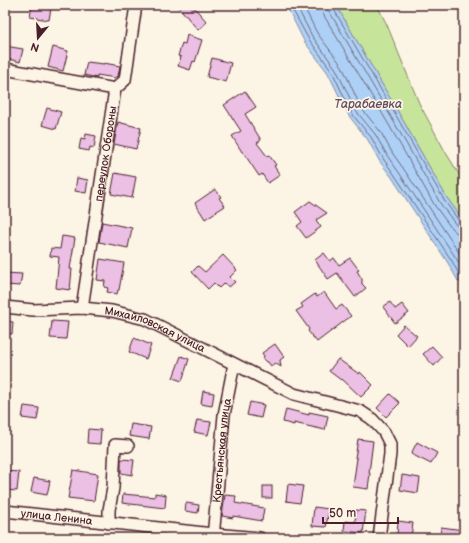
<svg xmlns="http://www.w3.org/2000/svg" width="469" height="543" viewBox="0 0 469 543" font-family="'Balsamiq Sans',sans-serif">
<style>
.green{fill:#c7e49b;stroke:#888263}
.water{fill:#add1f6;stroke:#858aa5}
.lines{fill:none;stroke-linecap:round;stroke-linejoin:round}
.shore{stroke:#72667c;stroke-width:1}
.building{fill:#ecc0e5;stroke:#4a1f2b}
.minor-casing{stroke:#4a1f2b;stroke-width:14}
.minor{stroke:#fcf5e5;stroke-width:11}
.labels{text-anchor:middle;stroke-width:3.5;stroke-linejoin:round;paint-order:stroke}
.street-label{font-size:11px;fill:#4a1f2b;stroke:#fcf5e5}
.water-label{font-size:12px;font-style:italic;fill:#634c5e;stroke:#fcf5e5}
</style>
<rect width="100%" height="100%" fill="#fcf5e5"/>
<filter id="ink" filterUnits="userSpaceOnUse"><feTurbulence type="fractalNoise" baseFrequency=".025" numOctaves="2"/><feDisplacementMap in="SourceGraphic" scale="8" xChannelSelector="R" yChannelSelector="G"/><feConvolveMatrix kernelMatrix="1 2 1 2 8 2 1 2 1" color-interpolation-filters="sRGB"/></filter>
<g filter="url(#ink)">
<polygon class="green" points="336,5 377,5 387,25 419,103 446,153 464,182 464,221 447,198 401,117"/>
<polygon class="water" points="286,5 336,5 401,117 447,198 464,221 464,285 458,281 448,263 391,176 380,162 368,140 349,116 328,73 304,41"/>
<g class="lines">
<g class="shore">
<polyline points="290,5 308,38 332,71 352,114 371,137 384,160 394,174 452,261 461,278 464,280"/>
<polyline points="296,5 312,36 336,69 356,111 375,134 388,157 398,171 456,258 464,272"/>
<polyline points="303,5 317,33 342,66 361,108 380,131 393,154 403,168 464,260"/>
<polyline points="321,5 323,14 389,125 435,206 452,229 457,233 464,234"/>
<polyline points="327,5 329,11 394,122 440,203 456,225 460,227 464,228"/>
<polyline points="332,5 333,8 398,119 444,200 459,221 461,223 464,223"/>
</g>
</g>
<g class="building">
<polygon points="32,5 51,8 49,20 30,17"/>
<polygon points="177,5 192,5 207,22 198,30"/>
<polygon points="187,35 202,40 195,62 193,61 190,70 178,66 181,57 178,56 182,43 185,44"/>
<polygon points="5,46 23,49 20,62 5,58"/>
<polygon points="53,47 68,51 63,71 48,67"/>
<polygon points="212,58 231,63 226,82 207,77"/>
<polygon points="87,62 104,64 104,63 120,66 118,76 116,78 97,75 97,78 84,75"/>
<polygon points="245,91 256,107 245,114 261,140 257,143 267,156 269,155 276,165 274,166 280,175 268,183 262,174 259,176 243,152 242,152 232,136 241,131 224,105"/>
<polygon points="47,108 61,112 56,129 42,125"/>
<polygon points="118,122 141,128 136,149 114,144"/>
<polygon points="86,134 96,136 94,148 90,147 89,151 79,149 81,138 85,139"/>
<polygon points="115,173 136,177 132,198 111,194"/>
<polygon points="77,178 88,180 86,193 75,191"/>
<polygon points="214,190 216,190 221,197 219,198 225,206 205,219 195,203"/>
<polygon points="310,201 327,213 316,220 321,227 306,238 297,226 302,222 295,212"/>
<polygon points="102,222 132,228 128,248 99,242"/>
<polygon points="62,236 75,238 70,269 72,269 70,290 56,288 59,257 50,256 51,248 60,249"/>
<polygon points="324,253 330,261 334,258 339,265 350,258 359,270 357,271 362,279 362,284 366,288 355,297 337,273 328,279 315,260"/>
<polygon points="223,255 237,270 230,277 235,282 229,287 224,283 219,288 214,283 208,289 192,272 198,266 205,272"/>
<polygon points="100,259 124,263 119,290 118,290 117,294 107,292 108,288 104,287 105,281 97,280"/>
<polygon points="5,273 22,274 20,286 5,285"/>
<polygon points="324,292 336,309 342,305 351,316 317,342 308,331 309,329 296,311 303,307 301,304 315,294 317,297"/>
<polygon points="390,302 395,309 402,304 409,313 395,323 383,307"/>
<polygon points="5,321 13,322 12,334 5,333"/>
<polygon points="52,321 68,322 66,339 50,338"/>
<polygon points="404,325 417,336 408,346 396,334"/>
<polygon points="134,338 151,345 146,359 129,352"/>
<polygon points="275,344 284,357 280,360 281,367 275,363 271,366 268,362 266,362 263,359 264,356 262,353"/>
<polygon points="432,346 442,357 434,366 423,354"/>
<polygon points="181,356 189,359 182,381 173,378"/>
<polygon points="338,359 359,374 360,372 373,385 361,397 342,379 341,380 329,371"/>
<polygon points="203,391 214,393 212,406 201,404"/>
<polygon points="390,394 400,403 386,417 377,408"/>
<polygon points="250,402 264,405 261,418 247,415"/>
<polygon points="24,406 39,408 37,420 22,418"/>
<polygon points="286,409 309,415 309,412 328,416 325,430 294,423 294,425 283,422"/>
<polygon points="197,420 211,422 208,435 194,432"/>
<polygon points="131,424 151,427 149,439 129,436"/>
<polygon points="88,429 101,430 100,444 87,443"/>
<polygon points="358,439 373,441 369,473 370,473 368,489 353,487 357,458 355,458"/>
<polygon points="417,442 437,453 431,464 411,454"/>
<polygon points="121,459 134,460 132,475 121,473"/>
<polygon points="73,470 98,474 94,501 68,498"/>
<polygon points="5,471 19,472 17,491 5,490"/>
<polygon points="402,475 420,478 418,493 400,490"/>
<polygon points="34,478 50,481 47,495 31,492"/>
<polygon points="288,484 303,486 300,503 286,501"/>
<rect x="263" y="486" width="9" height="12"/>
<polygon points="155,493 166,495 165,508 122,503 123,494 155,497"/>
<polygon points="225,495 236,496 235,503 264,508 262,521 233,516 233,518 222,516"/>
<polygon points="186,503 199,505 198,513 185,511"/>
<polygon points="314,507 329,509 326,527 312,526"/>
<polygon points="356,510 366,511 363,533 344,531 345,521 355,522"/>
<polygon points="398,521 413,523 411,537 397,535"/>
<polygon points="441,527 464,530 464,538 440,538"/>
</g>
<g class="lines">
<g class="minor-casing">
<g id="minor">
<polyline points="5,69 115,89"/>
<path id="s1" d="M5,307L33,310L82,308L112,311L145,319L294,394L360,411L372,419L384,432L390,444V454L379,538"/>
<path id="s2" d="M82,308L115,89L125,80L136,5"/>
<path id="s3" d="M5,511L213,534L260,538"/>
<polyline points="109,523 109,510 113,488 115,445 128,446"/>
<path id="s4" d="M213,538L224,415L234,364"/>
</g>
</g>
<use href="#minor" class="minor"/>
</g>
</g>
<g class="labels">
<g class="street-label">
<text dy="4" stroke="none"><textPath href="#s2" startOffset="156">переулок Обороны</textPath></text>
<text dy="4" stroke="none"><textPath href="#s1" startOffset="154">Михайловская улица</textPath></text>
<text dy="4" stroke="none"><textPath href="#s4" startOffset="88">Крестьянская улица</textPath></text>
<text dy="4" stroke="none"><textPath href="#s3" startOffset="52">улица Ленина</textPath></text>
</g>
<g class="water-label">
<text x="368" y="108">Тарабаевка</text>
</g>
</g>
<rect width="469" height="543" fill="none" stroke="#fcf5e5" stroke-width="20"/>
<rect x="10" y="10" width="449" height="523" fill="none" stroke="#4a1f2b" stroke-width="1.5" filter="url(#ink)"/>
<g transform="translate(38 38) rotate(198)" stroke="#fcf5e5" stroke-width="3" paint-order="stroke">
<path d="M0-3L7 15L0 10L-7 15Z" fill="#4a1f2b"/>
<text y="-6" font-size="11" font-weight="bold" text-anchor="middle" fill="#4a1f2b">N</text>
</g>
<path d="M323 517v6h75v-6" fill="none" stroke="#4a1f2b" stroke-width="2"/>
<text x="329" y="517" font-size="12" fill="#4a1f2b" stroke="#fcf5e5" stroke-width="3" paint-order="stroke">50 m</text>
</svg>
